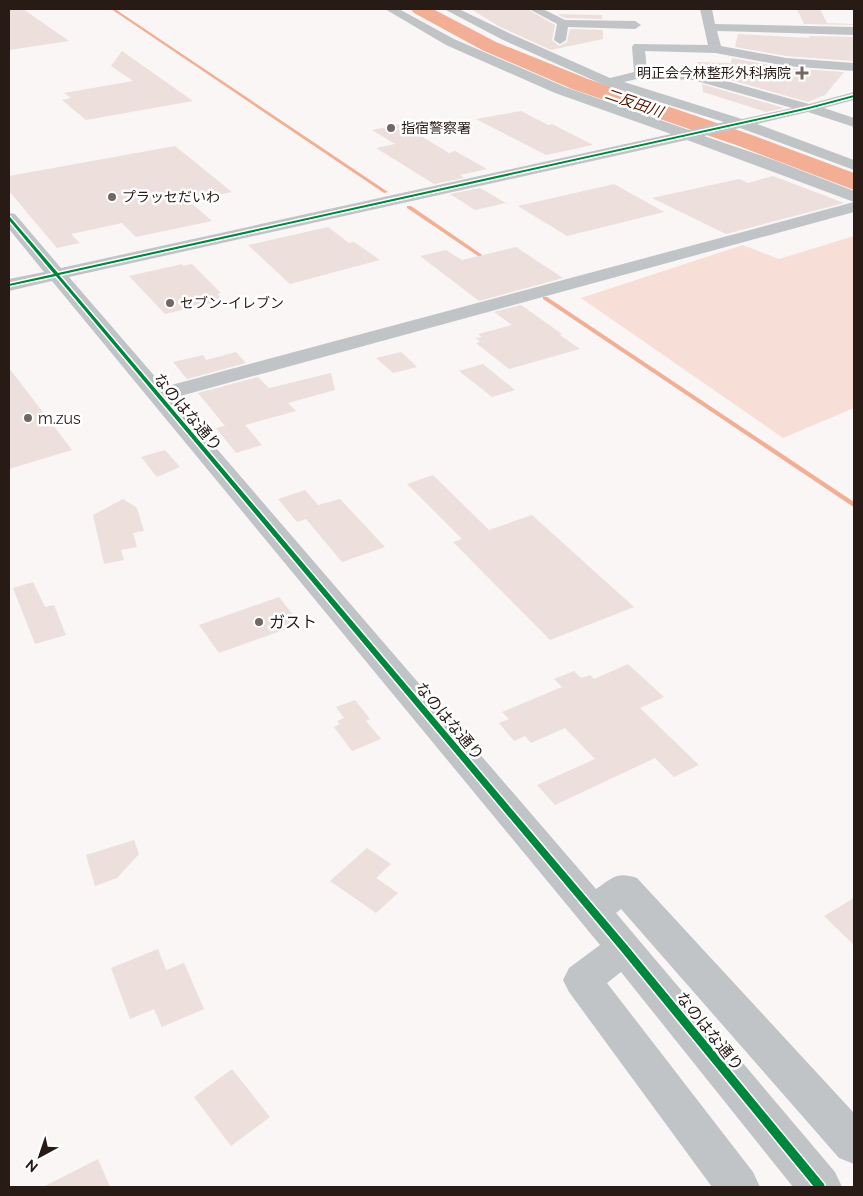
<svg xmlns="http://www.w3.org/2000/svg" width="863" height="1196" viewBox="0 0 863 1196" font-family="Raleway,'Noto Sans JP',sans-serif">
<style>
.green{fill:#f7dfd7}
.lines{fill:none;stroke-linecap:round;stroke-linejoin:round}
.stream{fill:#f3af95;fill-rule:evenodd}
.river{fill:#f3af95;fill-rule:evenodd}
.building{fill:#eddfdb}
.minor{fill:#c0c4c7;fill-rule:evenodd}
.cycleway-casing{stroke:#fff;stroke-width:3}
.cycleway{fill:#00873e;fill-rule:evenodd}
.poi-dot{fill:#726763;stroke:#fff;stroke-width:2}
.labels{text-anchor:middle;stroke-width:5;stroke-linejoin:round;paint-order:stroke}
.far-poi-label{font-size:14px;fill:#281a15;stroke:#fff;text-anchor:start}
.far-water-label{font-size:15px;font-style:italic;fill:#521700;stroke:#fff}
.street-label{font-size:16px;fill:#281a15;stroke:#fff}
.poi-label{font-size:16px;fill:#281a15;stroke:#fff;text-anchor:start}
</style>
<rect width="100%" height="100%" fill="#faf6f5"/>
<polygon class="green" points="854,236 854,408 783,438 581,298 743,245 779,259"/>
<g class="lines">
<g class="stream">
<polygon points="111,9 115,9 388,192 384,193"/>
<polygon points="407,206 411,206 491,261 487,262 407,208"/>
<polygon points="543,297 547,297 854,502 854,507 852,506 543,299"/>
</g>
<polygon class="river" points="411,9 433,9 496,42 588,79 752,135 854,173 854,190 736,145 572,89 482,50 414,13"/>
</g>
<g class="building">
<polygon points="9,9 23,9 69,41 9,50"/>
<polygon points="471,9 527,9 555,25 552,40 559,46 567,42 570,29 603,30 603,39 551,50 500,27"/>
<polygon points="797,9 820,9 827,23 854,24 854,25 804,24"/>
<polygon points="557,14 602,15 602,19 565,18"/>
<polygon points="738,34 810,38 809,36 854,37 854,59 853,61 786,56 735,47"/>
<polygon points="122,51 193,101 86,120 62,100 71,98 64,93 133,81 111,66"/>
<polygon points="732,58 786,68 844,72 825,95 808,102 699,71 697,62 731,63"/>
<polygon points="702,84 784,108 766,112 703,92"/>
<polygon points="521,111 548,125 552,124 593,145 546,155 476,119"/>
<polygon points="401,124 449,153 455,151 487,169 460,175 464,178 434,184 376,148 395,144 372,130"/>
<polygon points="175,146 232,192 189,201 212,221 136,237 122,223 71,234 80,243 57,248 9,191 9,176"/>
<polygon points="773,176 844,203 726,234 652,198 739,179 748,183"/>
<polygon points="614,184 664,212 567,236 518,206"/>
<polygon points="480,188 506,203 475,210 450,194"/>
<polygon points="328,227 349,243 354,242 380,260 290,284 248,245"/>
<polygon points="516,247 563,278 479,301 420,256 446,250 462,260"/>
<polygon points="182,264 183,266 192,264 221,293 217,294 223,300 165,314 129,276"/>
<polygon points="521,305 562,334 560,335 580,349 509,369 476,343 480,342 476,338 482,337 478,334 512,325 494,312"/>
<polygon points="236,352 246,363 187,379 173,362 203,355 206,360"/>
<polygon points="401,352 417,367 393,373 376,358"/>
<polygon points="483,364 515,390 492,397 459,371"/>
<polygon points="9,368 72,450 9,469"/>
<polygon points="331,373 335,390 288,403 296,411 245,425 262,445 236,453 216,428 225,426 198,393 258,377 269,388"/>
<polygon points="165,450 180,467 157,477 141,457"/>
<polygon points="433,475 489,530 532,515 634,607 550,640 453,542 462,539 407,484"/>
<polygon points="305,490 318,505 340,499 385,547 342,562 306,519 297,522 278,499"/>
<polygon points="123,499 137,508 144,531 133,533 137,547 121,550 124,560 104,564 93,515"/>
<polygon points="33,582 45,607 54,605 66,635 35,644 13,588"/>
<polygon points="279,597 300,624 219,653 199,625"/>
<polygon points="628,664 664,697 640,708 699,765 674,777 655,758 555,805 537,785 595,759 565,728 531,743 525,736 514,741 499,723 509,719 502,712 562,687 554,679 574,671 581,678 590,675 594,679"/>
<polygon points="355,700 370,719 366,721 381,739 352,751 334,727 340,724 337,721 344,718 336,707"/>
<polygon points="134,840 139,854 117,878 95,886 86,855"/>
<polygon points="367,848 391,864 376,878 398,893 376,913 330,881"/>
<polygon points="854,898 854,945 824,916"/>
<polygon points="158,949 166,970 184,963 204,1009 162,1027 154,1009 130,1019 111,968"/>
<polygon points="232,1069 270,1117 231,1146 194,1097"/>
<polygon points="98,1159 110,1187 43,1187"/>
</g>
<g class="lines">
<g class="minor">
<path d="M385,9H399L454,39L565,87L689,130L724,122L604,85L503,40L444,9H459L511,34L610,78L634,72L632,47L634,44L708,45L700,9H712L715,24L854,27V35L717,31L721,46L786,58L854,63V71L786,66L715,53L645,51L647,70L694,72L809,104L854,92V100L824,108L854,118V127L808,112L757,124L854,160V170L740,128L704,136L774,160L854,191V212L173,398L596,889C612,878 617,871 637,878L854,1113V1164L839,1158L621,909L616,913L835,1172L842,1187H793L621,972L607,983L753,1172L760,1187H712L569,992L563,980L569,968L600,945L52,281L9,291V279L44,272L9,229V213L15,214L61,268L671,134L555,93L446,45ZM641,78L693,80L792,108L742,119L624,82ZM687,140L854,202L164,387L69,277Z"/>
<polygon points="529,9 543,9 565,20 635,21 641,25 635,29 568,27 566,40 560,44 554,40 557,24"/>
</g>
<g class="cycleway-casing">
<polygon id="cycleway" points="854,95 854,97 809,109 59,275 627,945 824,1184 825,1187 814,1187 621,951 56,276 9,286 9,284 54,274 9,220 9,217 10,217 58,273 809,107"/>
</g>
<use href="#cycleway" class="cycleway"/>
</g>
<g class="poi-dot">
<path d="M799.5 65.5h5v5h5v5h-5v5h-5v-5h-5v-5h5z"/>
<circle cx="391" cy="128" r="5"/>
<circle cx="112" cy="197" r="5"/>
<circle cx="170" cy="303" r="5"/>
<circle cx="28" cy="418" r="5"/>
<circle cx="259" cy="622" r="5"/>
</g>
<g class="labels">
<g class="far-poi-label">
<text x="791" y="78" text-anchor="end">明正会今林整形外科病院</text>
<text x="401" y="133">指宿警察署</text>
<text x="122" y="202">プラッセだいわ</text>
<text x="180" y="308">セブン-イレブン</text>
</g>
<g class="far-water-label">
<text transform="translate(634 103) rotate(19)" y="5">二反田川</text>
</g>
<g class="street-label">
<text transform="translate(188 412) rotate(50)" y="6">なのはな通り</text>
<text transform="translate(450 721) rotate(50)" y="6">なのはな通り</text>
<text transform="translate(710 1031) rotate(51)" y="6">なのはな通り</text>
</g>
<g class="poi-label">
<text x="38" y="424">m.zus</text>
<text x="269" y="628">ガスト</text>
</g>
</g>
<rect width="863" height="1196" fill="none" stroke="#281a15" stroke-width="20"/>
<g transform="translate(40 1156) rotate(220)" stroke="#ffffff" stroke-width="4" paint-order="stroke">
<path d="M0-4L9 19L0 12L-9 19Z" fill="#281a15"/>
<text y="-8" font-size="14" font-weight="bold" text-anchor="middle" fill="#281a15">N</text>
</g>
</svg>
